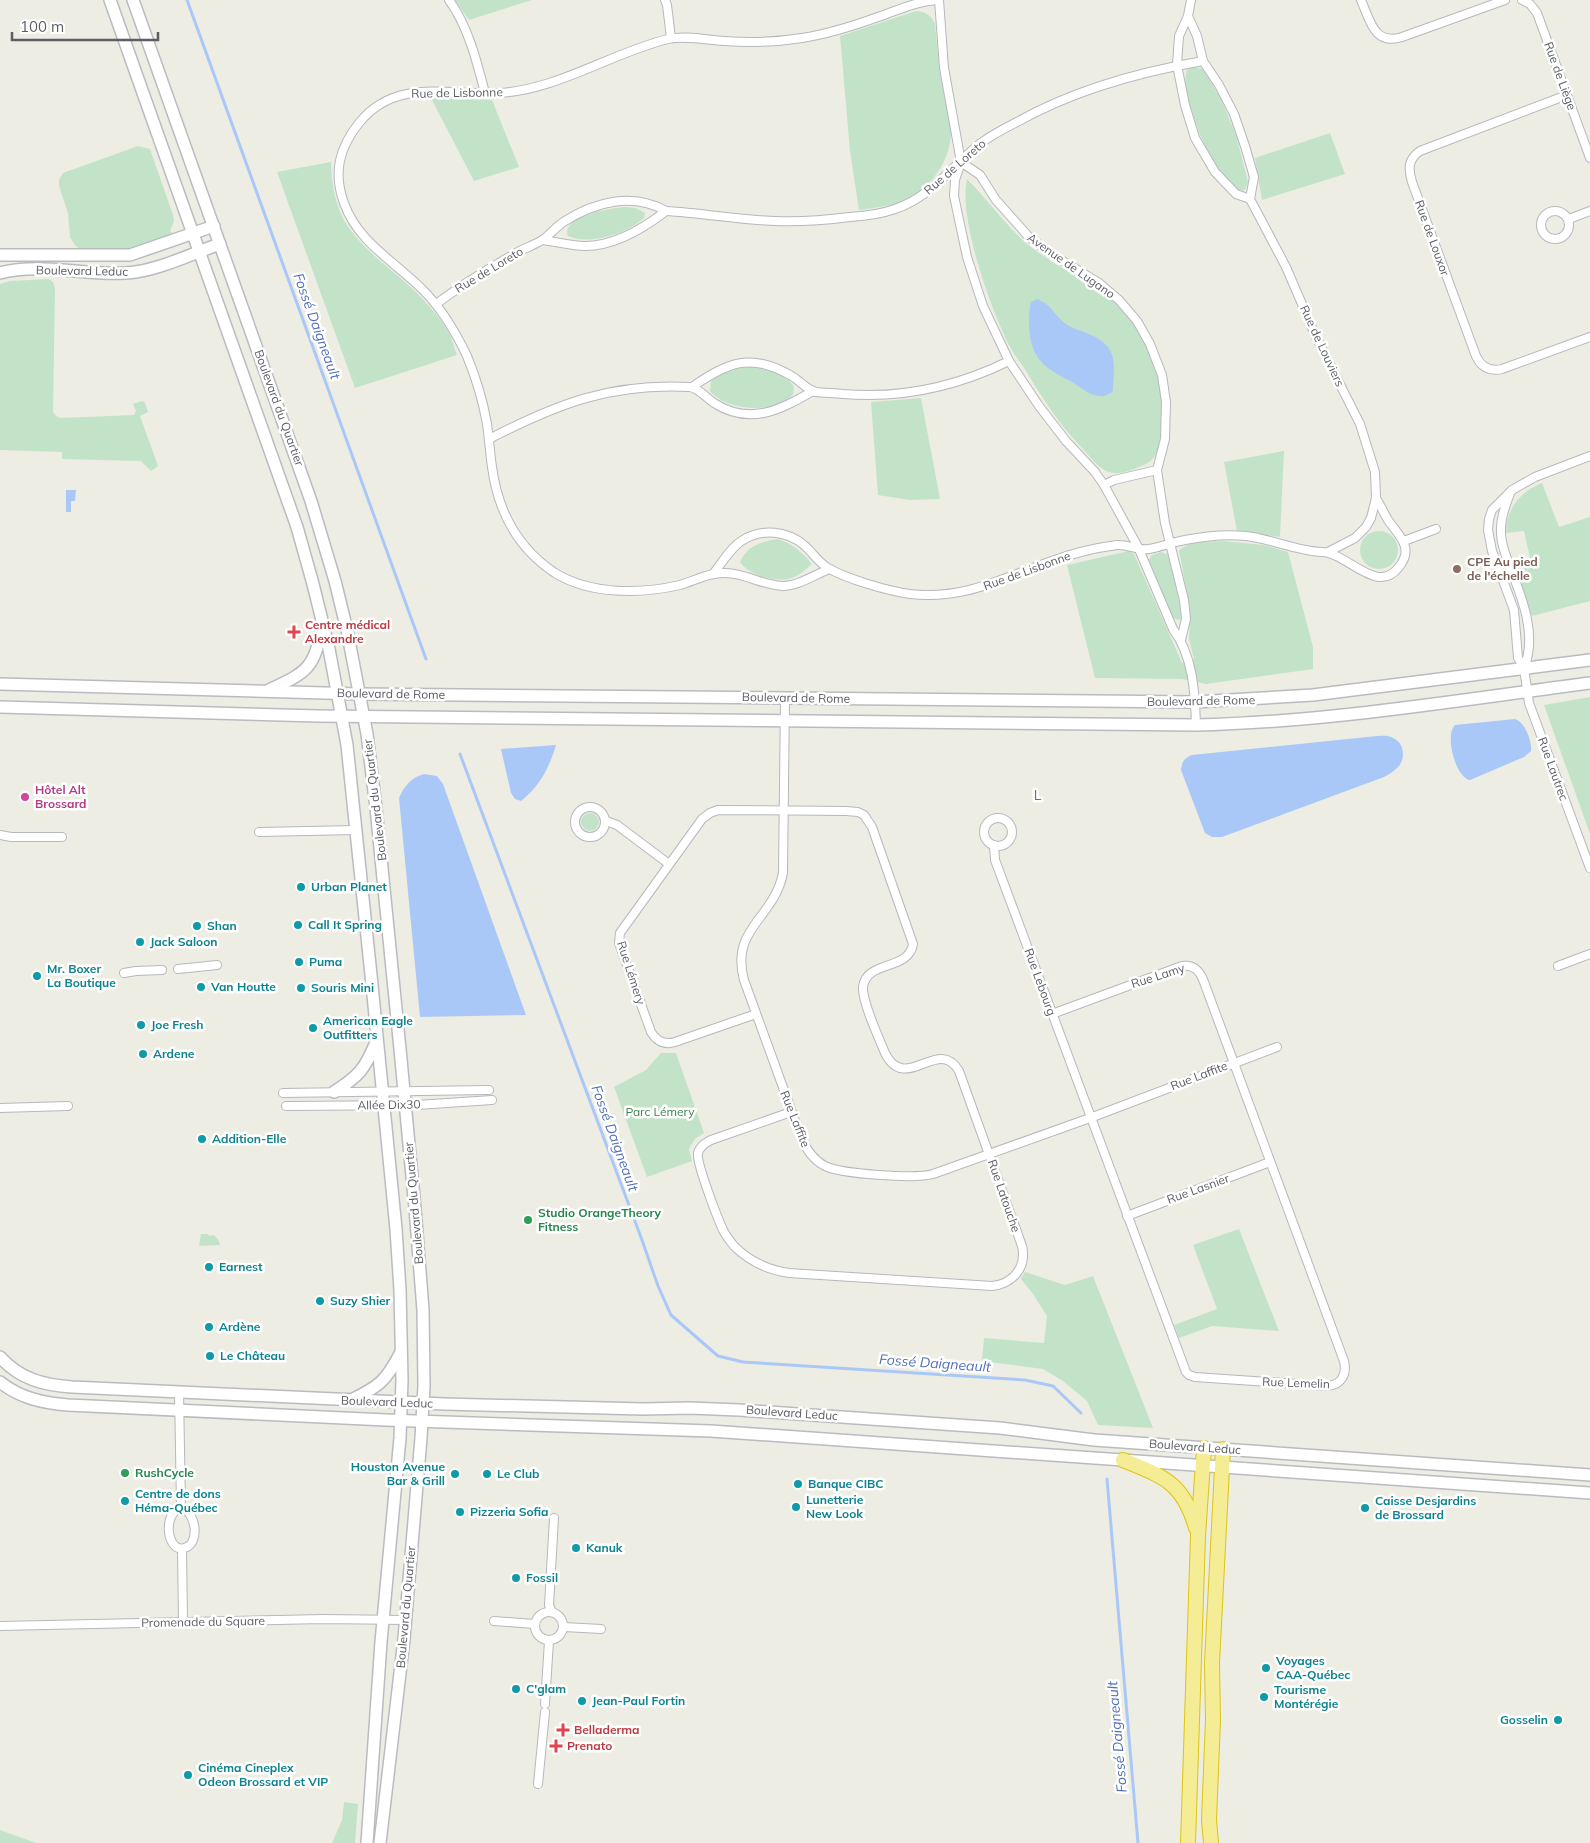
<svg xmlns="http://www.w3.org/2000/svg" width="1590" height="1843" viewBox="0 0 1590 1843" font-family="Mulish,sans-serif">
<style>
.green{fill:#c3e3c9}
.water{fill:#aac8f7}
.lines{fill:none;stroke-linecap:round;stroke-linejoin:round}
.stream{stroke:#aac8f7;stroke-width:3}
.street-casing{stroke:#b7b8bd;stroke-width:10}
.secondary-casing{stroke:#babbc1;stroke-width:14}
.highway-casing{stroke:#dec414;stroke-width:16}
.street{stroke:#fff;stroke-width:8}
.secondary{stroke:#fff;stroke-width:11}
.highway{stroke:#f4ed95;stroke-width:14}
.education-dot{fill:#8d6e63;stroke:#fff;stroke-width:2}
.health-dot{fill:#e0444e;stroke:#fff;stroke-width:2}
.hotel-dot{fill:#d1479c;stroke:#fff;stroke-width:2}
.culture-dot{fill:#0f9aa8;stroke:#fff;stroke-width:2}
.leisure-dot{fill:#2e9e5b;stroke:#fff;stroke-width:2}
.labels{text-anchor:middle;stroke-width:5;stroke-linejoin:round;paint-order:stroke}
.street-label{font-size:12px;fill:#5c5e64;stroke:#fff}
.education-label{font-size:12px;font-weight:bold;fill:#785e54;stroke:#fff;text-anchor:start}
.health-label{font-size:12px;font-weight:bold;fill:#be3a42;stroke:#fff;text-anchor:start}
.hotel-label{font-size:12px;font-weight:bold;fill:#b23c85;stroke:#fff;text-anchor:start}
.culture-label{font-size:12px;font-weight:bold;fill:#0d838f;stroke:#fff;text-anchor:start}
.park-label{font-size:12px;fill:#3d824d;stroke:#fff}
.leisure-label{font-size:12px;font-weight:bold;fill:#27864d;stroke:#fff;text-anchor:start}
.water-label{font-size:14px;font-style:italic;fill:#4f6fb9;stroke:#fff}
.neighbourhood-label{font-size:14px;letter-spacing:1px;fill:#6d7076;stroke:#fff}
</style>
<rect width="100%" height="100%" fill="#edede4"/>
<g class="green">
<polygon points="455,0 532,0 469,20"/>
<path d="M916,11C925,11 932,16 935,24C937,41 938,58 940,74C943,92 949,109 951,127C953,157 932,189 904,201C890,206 874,208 859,210L850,151L840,36Z"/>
<path d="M1192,67L1203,69L1221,99L1236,135L1248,182L1245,190L1239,191C1214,169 1200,140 1191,108C1187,96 1183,83 1187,70Z"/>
<polygon points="431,98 492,100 519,167 474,181"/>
<polygon points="1330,133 1345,174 1262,200 1255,158"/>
<polygon points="138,146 150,149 173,215 174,221 170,231 172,233 169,236 129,251 86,250 79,249 75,245 70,237 68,213 59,186 59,180 63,173"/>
<path d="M331,162C331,184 336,210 349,228C363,248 385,265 404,281C420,295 442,318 451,337C453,343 455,350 457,355L355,388L277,172Z"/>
<path d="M967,179C990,202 1009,231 1035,250C1063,272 1102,284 1125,313C1137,329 1150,348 1157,368C1163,385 1165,437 1156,454C1152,461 1147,464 1139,467C1129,471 1116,476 1106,471C1096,466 1089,455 1081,447C1060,425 1042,398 1026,371C1020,362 1013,353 1008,343C990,307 958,217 967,179Z"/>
<path d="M625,207L636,208L645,213L644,218C628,233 589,246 568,236C560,216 611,208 625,207Z"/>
<polygon points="49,279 53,282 55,288 53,412 56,416 60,418 134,415 136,411 133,404 142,401 145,403 148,412 140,416 158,466 151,471 141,461 62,459 62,452 0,450 0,284 10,281"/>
<path d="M753,367C766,370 787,373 794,387L793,394C778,415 725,411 710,391L711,381C722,370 738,368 753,367Z"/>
<polygon points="921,398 940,499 909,500 878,495 871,402"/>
<polygon points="1284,451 1280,537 1237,531 1224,462"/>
<path d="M1542,483L1559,527L1590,517V601L1532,616L1516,569L1518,565L1531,562L1524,531L1506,533C1506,508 1520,492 1542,483Z"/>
<circle cx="1379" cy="550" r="19"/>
<path d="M778,539C793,544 802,552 812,564C805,570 798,577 788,579C773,582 749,575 740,562C748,545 760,542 778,539Z"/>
<path d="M1224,541L1264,545L1288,552L1313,647V669L1206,684L1182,679L1095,678L1067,565L1129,551L1134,554L1182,663L1194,659L1189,639L1190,609L1179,551C1188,540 1211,542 1224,541Z"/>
<polygon points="1161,552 1167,554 1170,559 1182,615 1181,619 1178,620 1173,618 1150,563 1149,560 1152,555"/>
<polygon points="1590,697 1590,834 1544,705"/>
<circle cx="590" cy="822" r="9"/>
<polygon points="661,1053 676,1053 704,1133 695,1139 689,1149 692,1161 647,1177 614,1087 646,1070"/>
<polygon points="1239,1229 1279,1331 1212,1326 1179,1338 1174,1325 1217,1309 1193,1245"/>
<polygon points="201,1234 207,1234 210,1236 214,1235 219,1241 220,1245 199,1246"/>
<polygon points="1025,1272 1065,1285 1093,1276 1153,1428 1098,1425 1087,1401 1063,1381 1043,1369 982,1361 984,1338 1044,1343 1047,1316 1033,1294 1021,1279"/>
<polygon points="344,1802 358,1804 355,1843 332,1843 342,1820"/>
<polygon points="0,1830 36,1843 0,1843"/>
</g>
<g class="water">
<path d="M1037,299C1050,303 1055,316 1066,324C1073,329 1083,331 1091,335C1119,347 1114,365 1113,391C1108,395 1105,397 1099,396C1088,395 1081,387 1072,382C1056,373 1040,367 1033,348C1028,334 1028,316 1031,302Z"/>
<polygon points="66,490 76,490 75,501 71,501 71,512 66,512"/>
<path d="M1515,719C1525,722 1532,741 1531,751L1524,757L1470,780C1456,778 1444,736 1455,725Z"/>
<path d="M1377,736C1383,736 1388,735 1393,738C1405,743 1406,760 1397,768C1393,772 1388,775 1384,777L1222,837H1212L1205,833L1181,770C1182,762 1184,758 1192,755Z"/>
<path d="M556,745C549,768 540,786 521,801L515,799L511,793L501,749Z"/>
<path d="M424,774L437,776L443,784L526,1015L420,1017L399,798C404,786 412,777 424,774Z"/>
</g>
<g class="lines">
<g class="stream">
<polyline points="187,0 426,659"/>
<polyline points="460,754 642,1240 658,1286 671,1315 718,1356 743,1362 1025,1380 1053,1386 1081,1413"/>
<polyline points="1107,1479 1138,1843"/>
</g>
<g class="street-casing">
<g id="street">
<path d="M449,0C468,26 477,62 485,93"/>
<polyline points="665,0 667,5 671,38"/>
<path d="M939,0L944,68L961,162L955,180L954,196L967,257L983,306L1009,361L1039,406L1066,441L1095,472L1104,485L1138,547L1173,629C1193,656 1195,692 1196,725"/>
<polyline points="1191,0 1188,16 1179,36 1177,65 1185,105 1195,138 1215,172 1236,194 1250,199"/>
<path d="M1361,0C1370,20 1374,46 1402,37L1505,0"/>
<polyline points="1522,0 1530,4 1537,13 1590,158"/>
<polyline points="1188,16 1197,36 1203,61 1219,85 1234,114 1245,146 1254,177 1250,199 1286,267 1317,339 1360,424 1375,472 1376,498 1371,518 1366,527 1355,538 1328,552"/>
<path d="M1567,95L1420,151C1408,159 1408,169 1412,182L1476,356C1481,367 1490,372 1502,369L1590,337"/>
<polyline points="961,162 980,175 996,200 1028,236 1048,252 1099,283 1119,300 1137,321 1150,344 1162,375 1166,402 1165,439 1157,470 1165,523 1184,600 1186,619 1181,640"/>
<circle cx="1555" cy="225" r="14"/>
<polyline points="1569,219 1590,211"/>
<path d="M543,240C557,242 571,246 585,246C614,246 644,228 666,211"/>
<path d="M436,304C463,284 491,267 520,251C528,247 538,243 544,239C551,233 557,226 565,221C595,202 633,192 666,211C703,213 739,220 775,221C800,222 826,220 850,217C865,216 881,214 895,209C931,197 952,166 981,143C992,135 1005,128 1017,122C1074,90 1139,72 1203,61"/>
<path d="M692,387C727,363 750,352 790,375C798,379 807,390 816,392C824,393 834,393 843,394C902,399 956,387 1009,361"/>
<path d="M489,439C557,404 610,383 689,387C697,387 707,398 714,403C750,426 780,410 813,391"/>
<polyline points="1590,456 1535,477 1512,490 1492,510 1489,519 1488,530 1492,551 1514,610 1518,658 1524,668 1529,703 1590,868"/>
<polyline points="1104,485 1114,480 1157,470"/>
<path d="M1511,491C1506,504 1500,518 1501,533C1501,546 1507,558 1511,570C1523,600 1537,636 1524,668"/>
<polyline points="1404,541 1436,529"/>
<path d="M830,569C815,574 799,586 783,586C758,585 741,569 714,574C702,576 691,582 680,585C641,594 591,595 555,573C517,548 498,511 492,467C490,453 489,438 487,424C483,401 476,378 467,356C456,333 442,309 424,291C396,262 358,243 344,203C333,173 339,148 359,123C396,77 449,96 498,93C558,90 611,53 668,39C685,35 707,40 724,41C750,43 777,42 802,38C828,34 853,26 878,17C898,10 917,1 939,0"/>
<path d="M713,574C722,563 731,547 743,540C763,528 787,531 804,545C813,553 818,562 828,568C847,579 888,591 910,594C964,600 1000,579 1049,562C1070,554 1094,548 1117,545C1128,544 1138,551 1149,549C1161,547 1173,542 1185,540C1205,536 1226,534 1246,536C1272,539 1296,551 1322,552C1348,553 1377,596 1399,567C1415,547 1398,535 1388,520C1384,513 1380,505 1376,498"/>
<path d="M785,698L783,873C774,919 730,928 744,980L801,1137C806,1149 813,1160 825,1166C841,1174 915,1179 933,1174L1090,1118L1277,1047"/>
<circle cx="590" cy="822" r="15"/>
<circle cx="998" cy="832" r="14"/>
<polyline points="606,821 617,825 669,864"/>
<polyline points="259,832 356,830"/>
<polyline points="0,835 11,837 62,837"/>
<path d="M994,845L995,860L1186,1372L1189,1375L1195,1377L1327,1386C1342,1385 1347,1374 1344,1361L1204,982C1200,971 1194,964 1182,966L1052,1014"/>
<polyline points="1558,966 1590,954"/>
<polyline points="178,969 217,965"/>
<polyline points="124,973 136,971 162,970"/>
<path d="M756,1014L675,1042C665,1045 657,1042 651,1032L619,943L620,933L702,819L710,813L718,810L846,811L858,812L864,815L872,827L913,944C909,971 866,960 863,987C862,1002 879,1038 885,1053C906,1095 938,1035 959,1071L1022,1246C1027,1267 1013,1284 992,1286L789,1273C768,1270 749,1261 734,1246C730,1241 726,1236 723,1230C718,1219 696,1163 698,1153C700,1146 705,1143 711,1140L791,1112"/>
<polyline points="283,1093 489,1090"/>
<polyline points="286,1106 417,1105 492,1100"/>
<polyline points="0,1108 68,1106"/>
<polyline points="1127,1216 1270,1162"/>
<polyline points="179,1392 181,1507"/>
<path d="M181,1507C196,1512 201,1544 184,1548C168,1553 161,1515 181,1507Z"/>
<polyline points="182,1549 183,1622"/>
<circle cx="549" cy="1626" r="14"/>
<polyline points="552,1612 549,1605 554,1518"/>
<polyline points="494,1621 535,1624"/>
<polyline points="0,1626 323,1619 405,1620"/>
<polyline points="564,1627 601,1629"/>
<polyline points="545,1704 549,1641"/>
<polyline points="538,1784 545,1712"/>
</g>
</g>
<g class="secondary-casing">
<g id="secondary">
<polyline points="110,0 297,527 313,584 329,649 347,745 371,975 396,1229 400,1290 402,1380 400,1438 381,1642 367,1843"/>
<polyline points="133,0 311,501 335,581 347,630 367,734 376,808 400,1049 415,1208 423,1310 424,1386 421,1438 404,1639 380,1843"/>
<polyline points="0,255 130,255 214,226"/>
<path d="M0,273C41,262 84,276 126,273C158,271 190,254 220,244"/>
<polyline points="0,684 360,694 1195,702 1313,695 1590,660"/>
<path d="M269,690C307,672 314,669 322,627"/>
<path d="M0,707L318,716L1196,725C1328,722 1459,700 1590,683"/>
<path d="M334,1092C359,1076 365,1069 376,1042"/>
<path d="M0,1357C20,1379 43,1385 72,1387L444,1404L643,1409L690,1408L739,1410L1000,1428L1094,1440L1590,1475"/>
<path d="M0,1382C20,1398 43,1403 68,1405L386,1420L711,1431L1590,1493"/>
<path d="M351,1400C380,1386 386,1381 401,1352"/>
</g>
</g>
<g class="highway-casing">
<g id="highway">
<path d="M1123,1460C1164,1477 1183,1482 1196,1528"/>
<polyline points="1188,1843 1198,1536 1204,1448"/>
<polyline points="1211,1843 1209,1820 1213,1720 1212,1663 1223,1449"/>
</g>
</g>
<use href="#street" class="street"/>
<use href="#secondary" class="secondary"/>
<use href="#highway" class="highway"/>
</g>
<circle class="education-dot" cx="1457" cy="569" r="5"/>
<g class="health-dot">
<path d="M291.5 624.5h5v5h5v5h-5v5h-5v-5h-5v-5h5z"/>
<path d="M560.5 1722.5h5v5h5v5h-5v5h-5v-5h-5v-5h5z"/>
<path d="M553.5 1738.5h5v5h5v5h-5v5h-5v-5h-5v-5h5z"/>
</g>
<circle class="hotel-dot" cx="25" cy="797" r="5"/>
<g class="culture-dot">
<circle cx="301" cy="887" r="5"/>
<circle cx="298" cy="925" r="5"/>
<circle cx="197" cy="926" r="5"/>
<circle cx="140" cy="942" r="5"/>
<circle cx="299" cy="962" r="5"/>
<circle cx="37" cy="976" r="5"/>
<circle cx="201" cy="987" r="5"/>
<circle cx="301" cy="988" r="5"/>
<circle cx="141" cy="1025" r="5"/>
<circle cx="313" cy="1028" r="5"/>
<circle cx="143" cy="1054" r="5"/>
<circle cx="202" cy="1139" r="5"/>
<circle cx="209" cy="1267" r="5"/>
<circle cx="320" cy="1301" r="5"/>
<circle cx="209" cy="1327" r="5"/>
<circle cx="210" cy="1356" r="5"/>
<circle cx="455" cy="1474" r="5"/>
<circle cx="487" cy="1474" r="5"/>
<circle cx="798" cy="1484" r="5"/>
<circle cx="125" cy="1501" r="5"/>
<circle cx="796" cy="1507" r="5"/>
<circle cx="1365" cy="1508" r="5"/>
<circle cx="460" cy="1512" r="5"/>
<circle cx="576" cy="1548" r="5"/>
<circle cx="516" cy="1578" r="5"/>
<circle cx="1266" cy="1668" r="5"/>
<circle cx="516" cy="1689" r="5"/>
<circle cx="1264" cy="1697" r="5"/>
<circle cx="582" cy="1701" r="5"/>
<circle cx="1558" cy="1720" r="5"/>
<circle cx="188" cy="1775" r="5"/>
</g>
<g class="leisure-dot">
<circle cx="528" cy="1220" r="5"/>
<circle cx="125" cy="1473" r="5"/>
</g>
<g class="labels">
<g class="street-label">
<text transform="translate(1560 76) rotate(70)" y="4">Rue de Liège</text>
<text transform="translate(457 93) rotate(-1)" y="4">Rue de Lisbonne</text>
<text transform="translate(955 167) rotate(-41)" y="4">Rue de Loreto</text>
<text transform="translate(1432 238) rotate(70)" y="4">Rue de Louxor</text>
<text transform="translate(1071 266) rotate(35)" y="4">Avenue de Lugano</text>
<text transform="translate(489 270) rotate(-31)" y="4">Rue de Loreto</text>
<text transform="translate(82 271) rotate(1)" y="4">Boulevard Leduc</text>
<text transform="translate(1322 346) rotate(65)" y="4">Rue de Louviers</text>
<text transform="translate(279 408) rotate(70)" y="4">Boulevard du Quartier</text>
<text transform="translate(1027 571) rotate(-20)" y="4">Rue de Lisbonne</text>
<text transform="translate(391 694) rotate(1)" y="4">Boulevard de Rome</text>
<text transform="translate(796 698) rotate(1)" y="4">Boulevard de Rome</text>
<text transform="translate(1201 701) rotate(-1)" y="4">Boulevard de Rome</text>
<text transform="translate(1553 769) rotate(70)" y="4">Rue Lautrec</text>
<text transform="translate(375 800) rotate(-97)" y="4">Boulevard du Quartier</text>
<text transform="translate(631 973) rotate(72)" y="4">Rue Lémery</text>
<text transform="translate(1158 976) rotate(-18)" y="4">Rue Lamy</text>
<text transform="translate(1040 982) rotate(70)" y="4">Rue Lebourg</text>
<text transform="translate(1199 1076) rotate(-21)" y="4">Rue Laffite</text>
<text transform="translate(389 1105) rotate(-1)" y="4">Allée Dix30</text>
<text transform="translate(795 1119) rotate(68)" y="4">Rue Laffite</text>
<text transform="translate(1198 1189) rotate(-20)" y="4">Rue Lasnier</text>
<text transform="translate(1004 1196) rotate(71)" y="4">Rue Latouche</text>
<text transform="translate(414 1203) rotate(-95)" y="4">Boulevard du Quartier</text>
<text transform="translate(1296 1383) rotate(2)" y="4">Rue Lemelin</text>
<text transform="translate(387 1402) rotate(2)" y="4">Boulevard Leduc</text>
<text transform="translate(792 1413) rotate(4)" y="4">Boulevard Leduc</text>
<text transform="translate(1195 1447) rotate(4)" y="4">Boulevard Leduc</text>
<text transform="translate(406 1607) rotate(-85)" y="4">Boulevard du Quartier</text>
<text transform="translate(203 1622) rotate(-1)" y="4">Promenade du Square</text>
</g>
<g class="education-label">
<text x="1467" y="566">CPE Au pied<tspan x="1467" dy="14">de l'échelle</tspan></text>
</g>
<g class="health-label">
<text x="305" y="629">Centre médical<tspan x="305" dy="14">Alexandre</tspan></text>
<text x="574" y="1734">Belladerma</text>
<text x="567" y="1750">Prenato</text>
</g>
<g class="hotel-label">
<text x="35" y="794">Hôtel Alt<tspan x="35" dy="14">Brossard</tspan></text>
</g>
<g class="culture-label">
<text x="311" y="891">Urban Planet</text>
<text x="308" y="929">Call It Spring</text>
<text x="207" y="930">Shan</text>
<text x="150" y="946">Jack Saloon</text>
<text x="309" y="966">Puma</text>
<text x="47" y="973">Mr. Boxer<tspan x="47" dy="14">La Boutique</tspan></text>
<text x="211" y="991">Van Houtte</text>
<text x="311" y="992">Souris Mini</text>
<text x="323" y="1025">American Eagle<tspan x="323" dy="14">Outfitters</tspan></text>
<text x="151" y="1029">Joe Fresh</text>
<text x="153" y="1058">Ardene</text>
<text x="212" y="1143">Addition-Elle</text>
<text x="219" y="1271">Earnest</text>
<text x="330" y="1305">Suzy Shier</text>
<text x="219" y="1331">Ardène</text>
<text x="220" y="1360">Le Château</text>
<text x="445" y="1471" text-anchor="end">Houston Avenue<tspan x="445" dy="14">Bar &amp; Grill</tspan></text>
<text x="497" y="1478">Le Club</text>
<text x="808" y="1488">Banque CIBC</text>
<text x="135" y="1498">Centre de dons<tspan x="135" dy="14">Héma-Québec</tspan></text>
<text x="806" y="1504">Lunetterie<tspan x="806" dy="14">New Look</tspan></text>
<text x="1375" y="1505">Caisse Desjardins<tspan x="1375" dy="14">de Brossard</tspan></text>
<text x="470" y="1516">Pizzeria Sofia</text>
<text x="586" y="1552">Kanuk</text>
<text x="526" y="1582">Fossil</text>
<text x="1276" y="1665">Voyages<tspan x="1276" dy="14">CAA-Québec</tspan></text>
<text x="526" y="1693">C'glam</text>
<text x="1274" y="1694">Tourisme<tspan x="1274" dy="14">Montérégie</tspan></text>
<text x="592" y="1705">Jean-Paul Fortin</text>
<text x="1548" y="1724" text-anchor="end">Gosselin</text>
<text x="198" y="1772">Cinéma Cineplex<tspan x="198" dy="14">Odeon Brossard et VIP</tspan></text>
</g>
<g class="park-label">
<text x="660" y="1116">Parc Lémery</text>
</g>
<g class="leisure-label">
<text x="538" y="1217">Studio OrangeTheory<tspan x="538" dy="14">Fitness</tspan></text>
<text x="135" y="1477">RushCycle</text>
</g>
<g class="water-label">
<text transform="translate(317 326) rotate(70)" y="5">Fossé Daigneault</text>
<text transform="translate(615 1138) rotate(70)" y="5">Fossé Daigneault</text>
<text transform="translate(935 1363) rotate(4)" y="5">Fossé Daigneault</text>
<text transform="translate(1117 1737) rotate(-95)" y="5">Fossé Daigneault</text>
</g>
<g class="neighbourhood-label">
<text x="1038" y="800">L</text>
</g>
</g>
<path d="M12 32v8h146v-8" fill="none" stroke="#5c5e64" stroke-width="2.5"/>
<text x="20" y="32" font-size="15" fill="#5c5e64" stroke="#ffffff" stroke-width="4" paint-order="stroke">100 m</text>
</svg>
